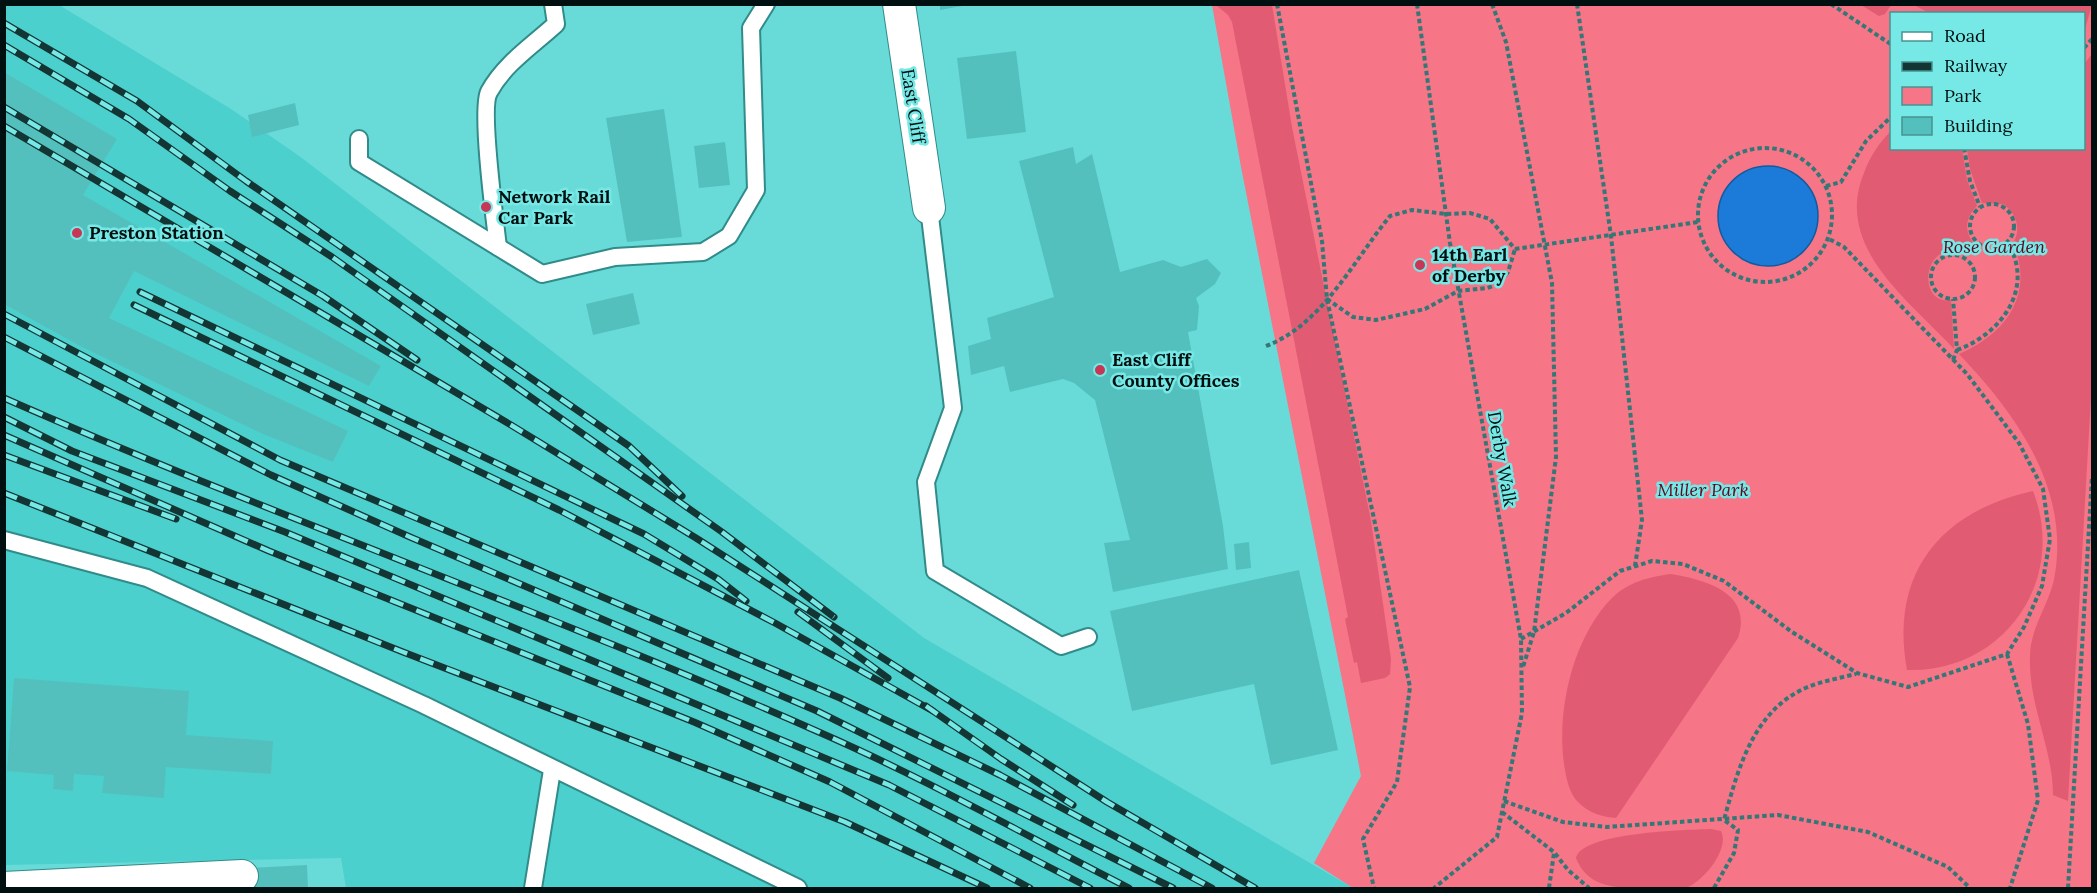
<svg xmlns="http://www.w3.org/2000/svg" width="2097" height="893" viewBox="0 0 2097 893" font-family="Lora,serif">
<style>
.built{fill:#4cd0cd}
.green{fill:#f67587;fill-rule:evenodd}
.forest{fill:#e15c72}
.water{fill:#1c7bd9;stroke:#145b9d;stroke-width:1.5}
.building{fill:#53c0be}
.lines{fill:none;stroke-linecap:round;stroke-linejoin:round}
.lane-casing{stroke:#308b89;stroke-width:20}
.street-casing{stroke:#308b89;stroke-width:34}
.path{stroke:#357776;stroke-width:4;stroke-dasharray:4.5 3;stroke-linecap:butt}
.lane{stroke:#fff;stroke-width:16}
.street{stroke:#fff;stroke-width:32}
.rail-casing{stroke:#133534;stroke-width:7}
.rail{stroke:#76e9e6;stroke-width:4.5;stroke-dasharray:14;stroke-linecap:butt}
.poi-dot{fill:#c73755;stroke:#76e9e6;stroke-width:2}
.labels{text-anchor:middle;stroke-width:5;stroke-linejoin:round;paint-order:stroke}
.street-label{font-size:18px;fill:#001010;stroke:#76e9e6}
.poi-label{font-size:18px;font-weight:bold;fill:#001010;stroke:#76e9e6;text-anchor:start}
.park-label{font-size:18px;font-style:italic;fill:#5e071f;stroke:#76e9e6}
</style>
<rect width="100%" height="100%" fill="#68dbd9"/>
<polygon class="built" points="4,5 59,5 231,109 302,158 924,638 1353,888 346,888 341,858 5,865"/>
<path class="green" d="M1212,5H2092V888H1353L1314,863L1361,776L1241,167ZM1892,14H2084V148H1892Z"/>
<g class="forest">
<polygon points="2092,4 2084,33 2084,14 1929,13 1914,5"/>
<polygon points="1216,5 1272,5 1292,127 1371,521 1391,659 1390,674 1385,678 1361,683 1357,662 1354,663 1345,619 1348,617 1232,22 1228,15"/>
<polygon points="1861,5 1891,5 1885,14 1879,16"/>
<path d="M2092,54V379L2068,801L2053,795C2053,748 2028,704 2030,656C2030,627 2051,602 2055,574C2069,487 2016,414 1959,354C2006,334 2035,294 2013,243C2022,229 2016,212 2003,204L1982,203L1970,169L1967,149L2084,148V64Z"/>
<path d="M1891,131L1892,148L1962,149L1967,180L1977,206C1966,217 1963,230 1974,244L1965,254C1922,236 1916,306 1951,300L1954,349C1910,301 1833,247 1864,173C1870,156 1879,143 1891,131Z"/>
<path d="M2033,491C2068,581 2003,673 1907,670C1889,573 1941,511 2033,491Z"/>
<path d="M1671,574C1707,580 1753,593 1738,638L1616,818C1603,817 1589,813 1579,803C1570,795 1567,781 1565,770C1555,715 1572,638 1612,598C1628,582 1649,577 1671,574Z"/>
<path d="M1711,829L1721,831C1730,849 1704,880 1688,887C1680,891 1665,888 1656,888C1626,888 1589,892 1576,858C1582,832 1686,830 1711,829Z"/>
</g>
<circle class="water" cx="1768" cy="216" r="50"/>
<g class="building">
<polygon points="940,4 962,4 962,6 940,10"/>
<polygon points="1016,51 1026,132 967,139 957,58"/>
<polygon points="4,72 117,139 83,195 381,366 369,386 134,271 109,318 348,431 333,462 263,434 80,346 4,304"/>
<polygon points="295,103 299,125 252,137 248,115"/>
<polygon points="664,109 682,237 627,242 606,118"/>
<polygon points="725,142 730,185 699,188 694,146"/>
<polygon points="1073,147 1076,164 1092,154 1120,272 1163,260 1181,267 1207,259 1221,273 1215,284 1196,298 1199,306 1197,330 1188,332 1223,526 1228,569 1113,592 1104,543 1130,540 1095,400 1074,383 1063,379 1010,392 1004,366 971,375 968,346 991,339 987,318 1054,297 1019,161"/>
<polygon points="633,293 640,324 593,335 586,304"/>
<polygon points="1249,542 1251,568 1236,570 1234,544"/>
<polygon points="1299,570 1338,750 1271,765 1254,684 1132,711 1110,611"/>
<polygon points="14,678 189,691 186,735 273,741 271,774 166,767 164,798 102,793 104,776 74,774 73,791 53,789 54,775 7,771"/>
<polygon points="307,865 308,888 252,888 251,868"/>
</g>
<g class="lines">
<g class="lane-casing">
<g id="lane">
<polyline points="359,139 359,162 542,274 615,257 703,252 729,236 756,190 751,28 766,4"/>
<polyline points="929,208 953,408 926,482 935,571 1061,646 1088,637"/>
<path d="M498,247C495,222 480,108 489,92C504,64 533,45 556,24L553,4"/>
<polyline points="4,540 147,578 424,705 798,888"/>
<polyline points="533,888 552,770"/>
</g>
</g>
<g class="street-casing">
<g id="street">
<polyline points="899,4 929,208"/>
<polyline points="4,888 242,876"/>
</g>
</g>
<g class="path">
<polyline points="1277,4 1322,241 1327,299 1410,687 1397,782 1363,839 1374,888"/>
<polyline points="1417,4 1450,243 1521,639 1522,713 1497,837 1434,888"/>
<polyline points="1492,4 1506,42 1552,283 1556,457 1534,632 1523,667"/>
<polyline points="1577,4 1611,236 1642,520 1635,566"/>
<polyline points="1831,4 1892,45"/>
<polyline points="2084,48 2092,39"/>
<polyline points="1964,148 1970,181 1980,207"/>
<circle cx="1765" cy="215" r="67"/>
<polyline points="1826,186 1841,182 1866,141 1892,116"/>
<circle cx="1992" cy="226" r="22"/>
<polyline points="1515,249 1698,222"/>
<circle cx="1953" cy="277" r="22"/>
<polyline points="1327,299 1353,317 1376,320 1425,309 1458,291 1487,288 1499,284 1508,272 1515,249"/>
<path d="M1266,346C1322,325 1354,260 1390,216L1412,210L1446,214L1470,213L1490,219L1515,249"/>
<path d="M1957,350C2001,334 2035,289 2008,243"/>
<polyline points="1953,360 1957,350 1953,299"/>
<polyline points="1521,639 1566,613 1620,571 1652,561 1683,564 1724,581 1792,632 1857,673 1908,687 2007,654 2024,627 2042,586 2050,539 2043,489 2019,443 1967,374 1844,247 1829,239"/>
<polyline points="2007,654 2028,724 2038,800 2010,888"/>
<polyline points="1504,801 1563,822 1607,827 1778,815 1868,832 1948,867 1970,888"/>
<polyline points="1502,812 1554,852 1568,870 1589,888"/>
<polyline points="1549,888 1554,853"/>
<path d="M1714,888L1734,853L1738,830L1724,820C1739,765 1755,704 1816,684C1829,680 1843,677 1856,674"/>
<polyline points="2068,888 2092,476"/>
</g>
<use href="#lane" class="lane"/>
<use href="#street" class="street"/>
<g class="rail-casing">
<g id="rail">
<polyline points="4,23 137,101 246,181 629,446 682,496"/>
<polyline points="4,45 129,119 230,191 332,257 722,532 834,617"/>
<polyline points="4,107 323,296 417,360"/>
<polyline points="4,126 511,425 696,538 1107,802 1255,888"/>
<polyline points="140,292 644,534 718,579 746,601"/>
<polyline points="134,305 559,510 775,623 933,711"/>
<polyline points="4,314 280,460 840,698 1000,775 1212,888"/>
<polyline points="4,337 271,475 410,537 817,711 1173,888"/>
<path d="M4,398C274,517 552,613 821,733C926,779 1027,836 1129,888"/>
<polyline points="4,417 72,451 285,532 889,785 1090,888"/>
<polyline points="4,435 269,551 694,722 830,782 1030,888"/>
<polyline points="4,455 176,519"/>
<polyline points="4,493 403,652 845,822 987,888"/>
<polyline points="798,612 888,678"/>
<polyline points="926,706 1001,759 1073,805"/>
</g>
</g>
<use href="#rail" class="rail"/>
</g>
<g class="poi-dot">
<circle cx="486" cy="207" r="6"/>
<circle cx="77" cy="233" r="6"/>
<circle cx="1420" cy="265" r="6"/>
<circle cx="1100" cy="370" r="6"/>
</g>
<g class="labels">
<g class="street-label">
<text transform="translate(913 106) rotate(81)" y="6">East Cliff</text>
<text transform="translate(1502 459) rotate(80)" y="6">Derby Walk</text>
</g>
<g class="poi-label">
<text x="498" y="203">Network Rail<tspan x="498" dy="21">Car Park</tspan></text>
<text x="89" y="239">Preston Station</text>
<text x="1432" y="261">14th Earl<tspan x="1432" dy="21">of Derby</tspan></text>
<text x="1112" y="366">East Cliff<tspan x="1112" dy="21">County Offices</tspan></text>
</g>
<g class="park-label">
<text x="1994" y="253">Rose Garden</text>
<text x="1703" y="496">Miller Park</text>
</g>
</g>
<rect width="2097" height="893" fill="none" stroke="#001010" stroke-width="12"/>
<rect x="1890" y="12" width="195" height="138" fill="#76e9e6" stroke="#479290" stroke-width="1.5"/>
<rect x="1902" y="32" width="30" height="9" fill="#ffffff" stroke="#479290" stroke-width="1.5"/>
<text x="1944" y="42" font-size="18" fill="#001010">Road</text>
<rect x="1902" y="62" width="30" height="9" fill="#133534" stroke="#479290" stroke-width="1.5"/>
<text x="1944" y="72" font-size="18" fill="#001010">Railway</text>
<rect x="1902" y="87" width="30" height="18" fill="#f67587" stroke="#479290" stroke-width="1.5"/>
<text x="1944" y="102" font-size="18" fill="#001010">Park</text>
<rect x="1902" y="117" width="30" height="18" fill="#53c0be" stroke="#479290" stroke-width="1.5"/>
<text x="1944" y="132" font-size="18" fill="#001010">Building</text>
</svg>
